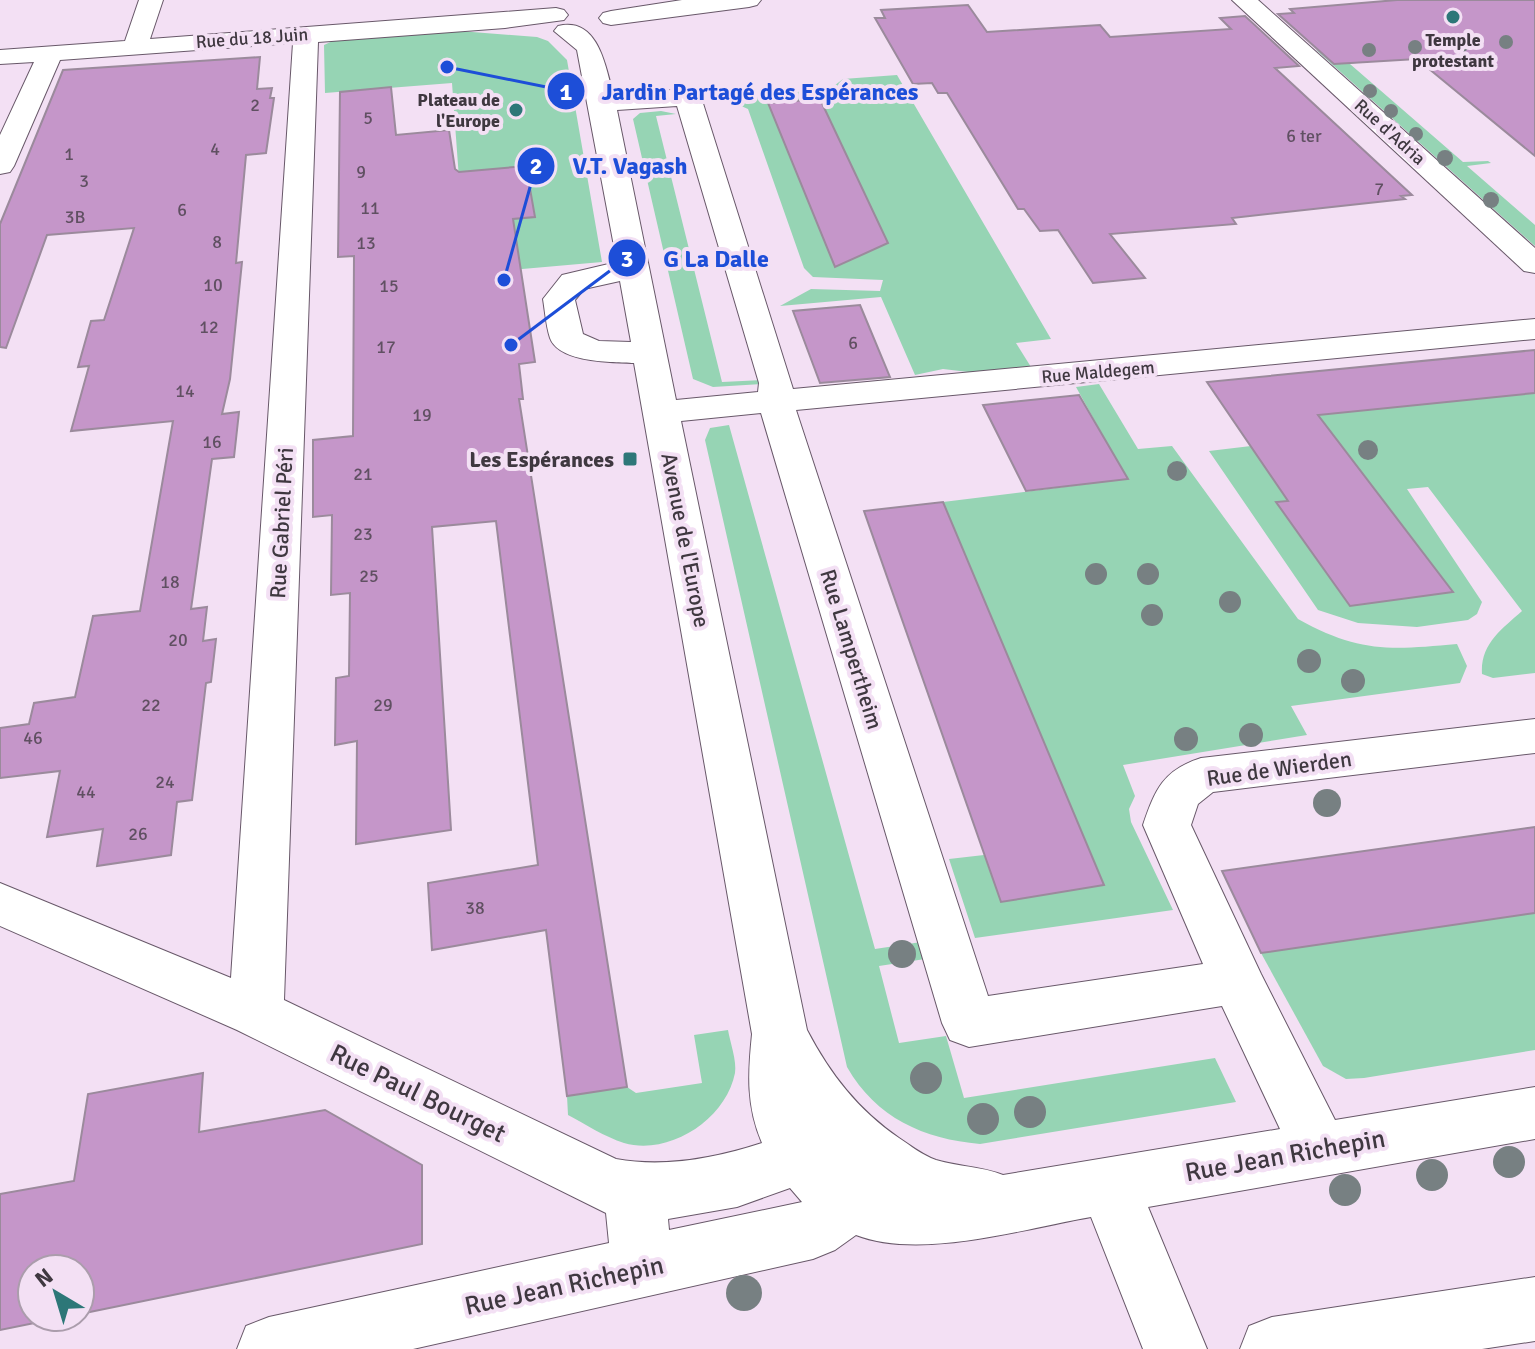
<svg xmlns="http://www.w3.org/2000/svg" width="1535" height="1349" viewBox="0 0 1535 1349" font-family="Signika,sans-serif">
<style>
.green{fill:#96d4b4}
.building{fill:#c596c9;stroke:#9b8a9c;stroke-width:2}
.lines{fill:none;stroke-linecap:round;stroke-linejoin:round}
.minor-casing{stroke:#685869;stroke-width:2}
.minor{fill:#fff;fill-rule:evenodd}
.tree{fill:#778082}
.poi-dot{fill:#2d7778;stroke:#f3e0f4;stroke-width:3}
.labels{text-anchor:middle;stroke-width:8;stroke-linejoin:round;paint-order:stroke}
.far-street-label{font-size:18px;fill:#3f3840;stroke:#f3e0f4}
.far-poi-label{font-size:18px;font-weight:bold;fill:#3f3840;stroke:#f3e0f4}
.number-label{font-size:18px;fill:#605062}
.poi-label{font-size:22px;font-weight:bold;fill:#3f3840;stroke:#f3e0f4;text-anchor:end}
.street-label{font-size:22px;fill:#3f3840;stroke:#f3e0f4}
.near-street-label{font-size:26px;fill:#3f3840;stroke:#f3e0f4}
.leader{fill:none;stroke:#1d4ed8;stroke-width:3}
.callout-dot{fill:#1d4ed8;stroke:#f3e0f4;stroke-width:3}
.mark-label{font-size:24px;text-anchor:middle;font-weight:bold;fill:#fff}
.callout-label{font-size:24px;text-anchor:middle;font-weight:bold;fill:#1d4ed8;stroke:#f3e0f4;stroke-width:8;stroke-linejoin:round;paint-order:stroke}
</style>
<rect width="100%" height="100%" fill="#f3e0f4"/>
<g class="green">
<polygon points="447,30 537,37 548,41 567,60 602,262 466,274 452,83 325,93 324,45 337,39"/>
<polygon points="1316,50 1362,62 1350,64 1463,162 1488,161 1491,163 1467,166 1535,225 1535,246"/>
<polygon points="897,75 1051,339 1016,343 1031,367 977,373 943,369 915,375 881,297 780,306 811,289 880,291 883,280 813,277 804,268 748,109 723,98 830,89 843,79"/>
<polygon points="661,111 676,114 656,116 722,382 763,380 762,384 713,387 693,379 633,119 640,113"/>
<path d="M1099,384L1138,449L1172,446L1298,619C1359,653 1390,650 1457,644L1467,666L1460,683L1291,706L1307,735L1123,765L1135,796L1129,809L1131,822L1173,910L975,938L949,859L984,855L1001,902L1104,884L943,502L1127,479L1076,387Z"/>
<path d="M1535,393V673L1493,678L1482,674C1480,644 1502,629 1522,611L1428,487L1407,489L1482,602L1477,614L1468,620L1417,627L1358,623L1318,610L1209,451L1251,446L1241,433L1326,426L1318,415Z"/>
<path d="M729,425L875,949L921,942L925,959L879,966L899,1043L946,1036L964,1098L1215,1058L1236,1102L980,1144C924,1139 876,1118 847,1067L705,440L710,428Z"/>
<polygon points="1535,913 1535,1050 1364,1078 1346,1079 1323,1066 1261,953"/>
<path d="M728,1030C730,1042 737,1061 735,1073C726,1119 670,1156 624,1143C605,1137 585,1124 568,1115L567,1096L627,1087L636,1093L702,1083L694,1035Z"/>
</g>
<g class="building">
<polygon points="1397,0 1535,0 1535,156 1417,59 1334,64 1278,14 1294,13 1290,9"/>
<polygon points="968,5 987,32 1100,25 1110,37 1231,29 1220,18 1245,16 1299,66 1275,68 1412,195 1401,196 1405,199 1232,218 1236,224 1110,234 1145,278 1093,283 1058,230 1040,231 1024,209 1018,209 947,93 938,93 932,83 913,84 875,18 885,18 881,10"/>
<polygon points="260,57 257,89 272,88 270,98 274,98 266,153 246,155 236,263 242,262 230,379 222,414 239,412 234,457 212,459 191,609 207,607 203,641 216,639 211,682 206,683 192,800 177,802 171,855 97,866 103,829 47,837 60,771 0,778 0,728 29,724 34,703 75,697 93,616 140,611 173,421 71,431 89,366 78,367 91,321 104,320 134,228 47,235 6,348 0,347 0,224 63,70"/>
<polygon points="391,87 396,135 449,130 455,169 459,172 526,166 535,217 513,219 535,362 519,364 523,399 519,399 627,1087 567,1096 546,930 432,950 428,883 538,865 496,521 432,527 451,830 356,844 357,741 335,745 336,678 349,676 350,593 331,595 332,515 313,517 313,440 353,436 354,256 338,257 340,92"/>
<polygon points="820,99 888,243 835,267 768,103"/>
<polygon points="860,305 890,377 820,383 793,311"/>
<polygon points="1535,350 1535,393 1318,415 1453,592 1350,606 1276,502 1288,501 1207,382"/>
<polygon points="1079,395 1128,479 1026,491 983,405"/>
<polygon points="943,502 1104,885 1001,902 864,511"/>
<polygon points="1535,827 1535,913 1261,953 1222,871"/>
<polygon points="203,1073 199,1132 325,1110 422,1165 422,1244 80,1314 80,1269 32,1269 32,1317 64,1317 0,1330 0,1194 74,1181 88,1094"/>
</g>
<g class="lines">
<g class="minor-casing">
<g id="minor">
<path d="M139,0H163L150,39L556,8L564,10L568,15L564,20L505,28L318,42L284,1000L616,1159C665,1168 716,1158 762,1143C746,1106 748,1073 752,1034L634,363C613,362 559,363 550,338C546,326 545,311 543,299L562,275L617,262L577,50L554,31L558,26C598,16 606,67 613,94L688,89L697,91L701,97L793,389L1535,319V339L796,410L988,996L1203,964L1143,825C1155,790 1163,770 1201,758L1535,719V753L1213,792L1198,804L1191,825L1261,974L1335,1120L1535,1087V1139L1148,1207L1207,1349H1143L1091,1217C1023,1229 920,1260 856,1235L835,1250L813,1259L413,1349H237L246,1326L269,1317L609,1243L606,1213L237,1030L0,926V883L231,978L293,43L60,60L14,166L10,172L0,174V135L34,62L0,64V50L125,41ZM677,106L759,383L758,392L676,400L617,110ZM620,281L631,342L599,341L583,334L575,300L584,289ZM761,413L942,1023L950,1040L969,1047L1222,1006L1280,1129L1003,1175C981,1166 959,1167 936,1160C922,1155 911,1146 899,1138C858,1110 830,1074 807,1030L681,421ZM790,1188L802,1202L669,1230L668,1219L737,1207Z"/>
<polygon points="682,0 761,0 757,5 749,7 611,25 603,23 599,18 603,13 611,11"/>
<polygon points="1232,0 1258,0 1535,248 1535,273 1524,271"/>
<polygon points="1535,1277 1535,1341 1482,1349 1240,1349 1249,1326 1272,1317"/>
</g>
</g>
<use href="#minor" class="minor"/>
</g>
<g class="tree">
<circle cx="1506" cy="42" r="7"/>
<circle cx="1462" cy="45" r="7"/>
<circle cx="1415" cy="47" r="7"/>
<circle cx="1369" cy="50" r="7"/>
<circle cx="1370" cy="91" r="7"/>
<circle cx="1391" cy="111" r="7"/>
<circle cx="1416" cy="134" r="7"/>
<circle cx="1445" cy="158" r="8"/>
<circle cx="1491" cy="200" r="8"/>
<circle cx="1368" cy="450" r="10"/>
<circle cx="1177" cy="471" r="10"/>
<circle cx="1096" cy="574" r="11"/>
<circle cx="1148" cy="574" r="11"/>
<circle cx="1230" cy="602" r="11"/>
<circle cx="1152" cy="615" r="11"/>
<circle cx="1309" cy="661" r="12"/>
<circle cx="1353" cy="681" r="12"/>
<circle cx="1251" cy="735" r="12"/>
<circle cx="1186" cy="739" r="12"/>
<circle cx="1327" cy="803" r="14"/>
<circle cx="902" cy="954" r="14"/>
<circle cx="926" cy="1078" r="16"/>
<circle cx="1030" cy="1112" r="16"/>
<circle cx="983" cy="1119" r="16"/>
<circle cx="1509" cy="1162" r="16"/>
<circle cx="1432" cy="1175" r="16"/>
<circle cx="1345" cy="1190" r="16"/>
<circle cx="744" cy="1293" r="18"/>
</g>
<g class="poi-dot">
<circle cx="1453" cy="17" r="8"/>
<circle cx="516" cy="110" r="8"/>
<rect x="622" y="451" width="16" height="16" rx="4"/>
</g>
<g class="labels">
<g class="far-street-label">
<text transform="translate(252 38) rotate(-4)" y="6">Rue du 18 Juin</text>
<text transform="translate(1390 132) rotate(42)" y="6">Rue d'Adria</text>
<text transform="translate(1098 372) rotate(-5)" y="6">Rue Maldegem</text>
</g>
<g class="far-poi-label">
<text x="1453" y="46">Temple<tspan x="1453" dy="21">protestant</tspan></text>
<text x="500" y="106" text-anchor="end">Plateau de<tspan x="500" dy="21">l'Europe</tspan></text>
</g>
<g class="number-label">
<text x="255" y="111">2</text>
<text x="368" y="124">5</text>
<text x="1304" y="142">6 ter</text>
<text x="215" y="155">4</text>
<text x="69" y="160">1</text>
<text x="361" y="178">9</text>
<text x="84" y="187">3</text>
<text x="1379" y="195">7</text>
<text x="370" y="214">11</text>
<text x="182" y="216">6</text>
<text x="75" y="223">3B</text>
<text x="217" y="248">8</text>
<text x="366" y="249">13</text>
<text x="213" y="291">10</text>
<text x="389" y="292">15</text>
<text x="209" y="333">12</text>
<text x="853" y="349">6</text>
<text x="386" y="353">17</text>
<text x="185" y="397">14</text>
<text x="422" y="421">19</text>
<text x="212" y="448">16</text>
<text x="363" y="480">21</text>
<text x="363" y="540">23</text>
<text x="369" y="582">25</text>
<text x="170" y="588">18</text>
<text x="178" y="646">20</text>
<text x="151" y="711">22</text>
<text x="383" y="711">29</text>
<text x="33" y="744">46</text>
<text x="165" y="788">24</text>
<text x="86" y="798">44</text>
<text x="138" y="840">26</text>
<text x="475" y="914">38</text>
</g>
<g class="poi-label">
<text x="614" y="467">Les Espérances</text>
</g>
<g class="street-label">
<text transform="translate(281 523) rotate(-87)" y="8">Rue Gabriel Péri</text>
<text transform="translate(686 540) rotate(79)" y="8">Avenue de l'Europe</text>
<text transform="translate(852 649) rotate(73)" y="8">Rue Lampertheim</text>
<text transform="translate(1279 768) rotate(-8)" y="8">Rue de Wierden</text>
</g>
<g class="near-street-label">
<text transform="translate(418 1093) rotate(26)" y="9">Rue Paul Bourget</text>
<text transform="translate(1285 1155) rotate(-10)" y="9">Rue Jean Richepin</text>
<text transform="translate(564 1285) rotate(-12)" y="9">Rue Jean Richepin</text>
</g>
</g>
<path class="leader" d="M447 67L566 91M504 280L536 166M511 345L627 258"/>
<g class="callout-dot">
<circle cx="447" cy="67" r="8"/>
<circle cx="504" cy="280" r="8"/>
<circle cx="511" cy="345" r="8"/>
<circle cx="566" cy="91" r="20"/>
<circle cx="536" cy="166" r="20"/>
<circle cx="627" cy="258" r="20"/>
</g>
<g class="mark-label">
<text x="566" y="100">1</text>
<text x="536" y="174">2</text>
<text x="627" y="267">3</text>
</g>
<g class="callout-label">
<text x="760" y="100">Jardin Partagé des Espérances</text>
<text x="630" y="174">V.T. Vagash</text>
<text x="716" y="267">G La Dalle</text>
</g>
<g transform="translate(56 1293) rotate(322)"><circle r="38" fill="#f3e0f4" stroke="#ab9dac" stroke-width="2"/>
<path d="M0-6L14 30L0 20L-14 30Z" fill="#2d7778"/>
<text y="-12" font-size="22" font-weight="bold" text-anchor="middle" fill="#3f3840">N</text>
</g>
</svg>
